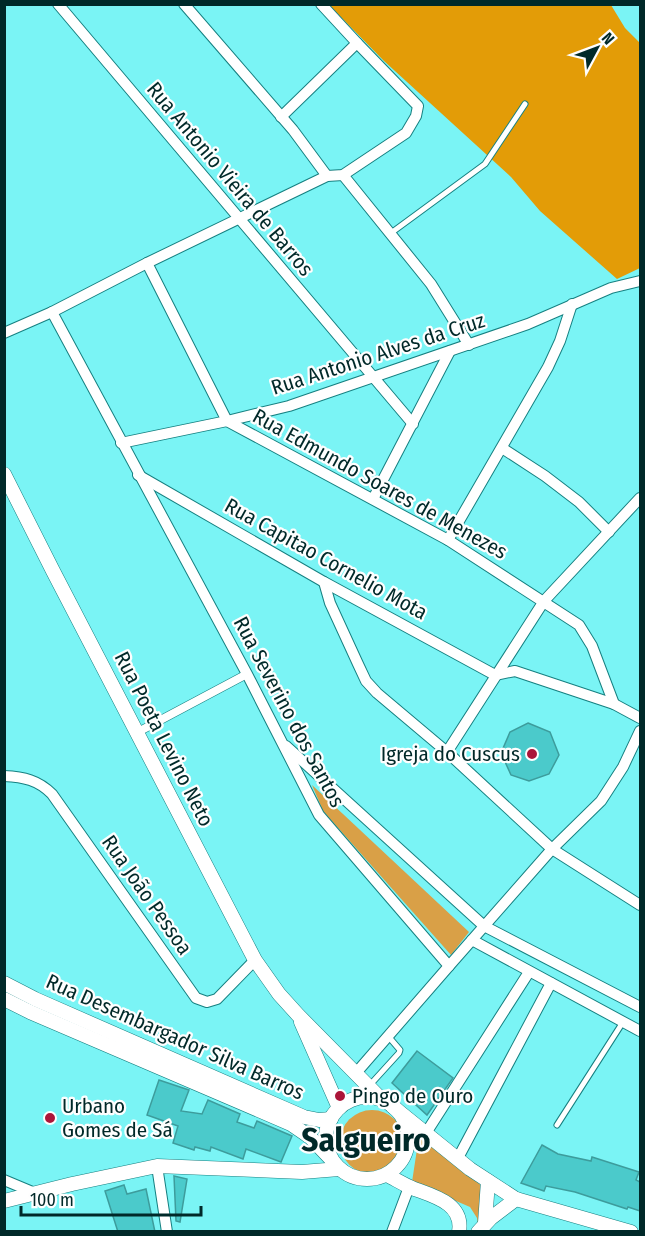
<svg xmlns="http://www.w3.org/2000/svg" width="645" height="1236" viewBox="0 0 645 1236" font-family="'Fira Sans Condensed',sans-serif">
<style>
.green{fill:#d9a047}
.forest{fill:#e39c07}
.building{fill:#4bcacb;stroke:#3d9c9c;stroke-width:1.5}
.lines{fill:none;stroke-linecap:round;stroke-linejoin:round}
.service-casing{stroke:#168081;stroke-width:7}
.pedestrian-casing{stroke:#168081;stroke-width:9}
.minor-casing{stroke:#168081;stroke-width:12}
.secondary-casing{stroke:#168081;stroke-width:15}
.service{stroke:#fff;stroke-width:5}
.pedestrian{stroke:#fff;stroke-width:8}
.minor{stroke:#fff;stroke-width:10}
.secondary{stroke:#fff;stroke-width:14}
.poi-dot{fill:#ab1539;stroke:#fefefe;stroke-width:2}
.labels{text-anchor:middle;stroke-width:4.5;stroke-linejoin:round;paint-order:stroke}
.street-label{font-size:21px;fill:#002929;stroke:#fefefe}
.poi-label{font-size:21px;fill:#002929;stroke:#fefefe;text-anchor:start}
.town-label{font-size:33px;font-weight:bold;fill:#002929;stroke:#fefefe}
</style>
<rect width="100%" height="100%" fill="#7af4f5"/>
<g class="green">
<polygon points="312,785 469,932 451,955 323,811"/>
<circle cx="372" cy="1142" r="32"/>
<polygon points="419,1136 482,1186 479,1231 477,1218 470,1207 412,1182"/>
</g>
<polygon class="forest" points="329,5 611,5 625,28 640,43 640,268 617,279 540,211 511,177 384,61"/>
<g class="building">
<polygon points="528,723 550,732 559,755 549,774 529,781 511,775 501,753 510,732"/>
<polygon points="417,1051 453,1078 427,1115 392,1083"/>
<polygon points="159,1080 189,1090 181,1111 202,1114 208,1100 240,1114 237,1122 254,1128 257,1121 292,1136 281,1162 246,1149 243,1159 211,1147 210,1151 195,1147 194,1150 173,1143 178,1126 147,1115"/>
<polygon points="542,1145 558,1154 591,1161 592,1157 639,1172 636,1180 640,1182 640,1211 628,1207 627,1209 575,1192 546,1186 544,1191 521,1183"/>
<polygon points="174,1176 187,1179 180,1222 176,1221"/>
<polygon points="124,1185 127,1194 146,1189 155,1232 118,1232 105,1191"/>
</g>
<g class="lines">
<g class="service-casing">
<g id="service">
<polyline points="391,233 485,164 525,104"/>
<polyline points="369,1086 399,1053 400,1050 388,1036"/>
<polyline points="557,1125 623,1022"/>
</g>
</g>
<g class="pedestrian-casing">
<polyline id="pedestrian" points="138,732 247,674"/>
</g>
<g class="minor-casing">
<g id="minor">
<polyline points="58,4 413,424"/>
<polyline points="184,4 293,130 327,176"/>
<polyline points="281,117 357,43 321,4"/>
<polyline points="343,175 431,284 469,345"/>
<polyline points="147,263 227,421"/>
<polyline points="52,312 247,674 319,815 449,966 552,849 601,801 623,767 640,731"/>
<polyline points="4,333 52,312 147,263 327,176 343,175 406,133 416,116 418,106 357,43"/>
<polyline points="227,421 448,540 579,625 592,646 614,704"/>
<polyline points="121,443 227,421 289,406 528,324 611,288 640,281"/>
<polyline points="502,448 545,476 579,502 609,532"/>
<polyline points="138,475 324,582 495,675 515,671 614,704 640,718"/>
<polyline points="373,499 450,351"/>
<polyline points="448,540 548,367 560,341 572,304"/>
<polyline points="324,582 330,603 358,664 366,681 377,693 447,752 552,849 640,905"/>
<polyline points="286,746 484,926 640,1007"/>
<polyline points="447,752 544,601 640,498"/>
<path d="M4,776C24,777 38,780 52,794L196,998L207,1002L217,999L255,960"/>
<polyline points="472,940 640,1031"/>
<polyline points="356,1073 449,966"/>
<polyline points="426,1133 529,972"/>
<polyline points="458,1158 551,983"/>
<polyline points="157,1166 167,1232"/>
<polyline points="4,1180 35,1193"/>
<polyline points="392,1232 409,1187"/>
</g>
</g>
<g class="secondary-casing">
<g id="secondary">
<polyline points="4,474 53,571 255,960 279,994 298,1015 380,1098"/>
<polyline points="4,983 35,999 304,1117 319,1120 331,1119"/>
<polyline points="4,999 30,1012 291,1124 310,1137 330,1158"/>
<polyline points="301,1022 339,1108"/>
<circle cx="367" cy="1138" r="41"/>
<polyline points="392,1106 470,1169 516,1199 631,1232"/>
<path d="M387,1175C395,1179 403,1184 412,1188C433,1196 464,1203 459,1232"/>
<polyline points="4,1201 72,1184 157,1166 302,1172 339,1169"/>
<polyline points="485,1223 488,1181"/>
<polyline points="478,1232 491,1218 516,1199"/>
</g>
</g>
<use href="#service" class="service"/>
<use href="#pedestrian" class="pedestrian"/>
<use href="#minor" class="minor"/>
<use href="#secondary" class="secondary"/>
</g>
<g class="poi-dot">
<circle cx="532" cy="754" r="6"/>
<circle cx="340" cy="1096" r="6"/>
<circle cx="50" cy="1118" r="6"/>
</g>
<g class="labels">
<g class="street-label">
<text transform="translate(230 179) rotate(50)" y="7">Rua Antonio Vieira de Barros</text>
<text transform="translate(378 354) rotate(-18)" y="7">Rua Antonio Alves da Cruz</text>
<text transform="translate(380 484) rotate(29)" y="7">Rua Edmundo Soares de Menezes</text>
<text transform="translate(326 559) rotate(29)" y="7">Rua Capitao Cornelio Mota</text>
<text transform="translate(289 712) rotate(62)" y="7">Rua Severino dos Santos</text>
<text transform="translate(164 739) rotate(63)" y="7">Rua Poeta Levino Neto</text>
<text transform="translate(147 895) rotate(55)" y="7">Rua João Pessoa</text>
<text transform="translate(175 1037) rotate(24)" y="7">Rua Desembargador Silva Barros</text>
</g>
<g class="poi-label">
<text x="520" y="761" text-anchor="end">Igreja do Cuscus</text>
<text x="352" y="1103">Pingo de Ouro</text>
<text x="62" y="1113">Urbano<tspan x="62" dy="24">Gomes de Sá</tspan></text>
</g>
<g class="town-label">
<text x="366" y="1151">Salgueiro</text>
</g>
</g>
<rect width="645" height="1236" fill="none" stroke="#002929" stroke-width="12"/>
<g transform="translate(597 48) rotate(49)" stroke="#fefefe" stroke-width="4.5" paint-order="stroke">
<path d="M0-4.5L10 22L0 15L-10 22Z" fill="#002929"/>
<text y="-9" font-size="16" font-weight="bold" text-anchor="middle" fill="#002929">N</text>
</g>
<path d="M21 1206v9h180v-9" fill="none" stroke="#002929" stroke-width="3"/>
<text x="30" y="1206" font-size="18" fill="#002929" stroke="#fefefe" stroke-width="4.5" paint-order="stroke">100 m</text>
</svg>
